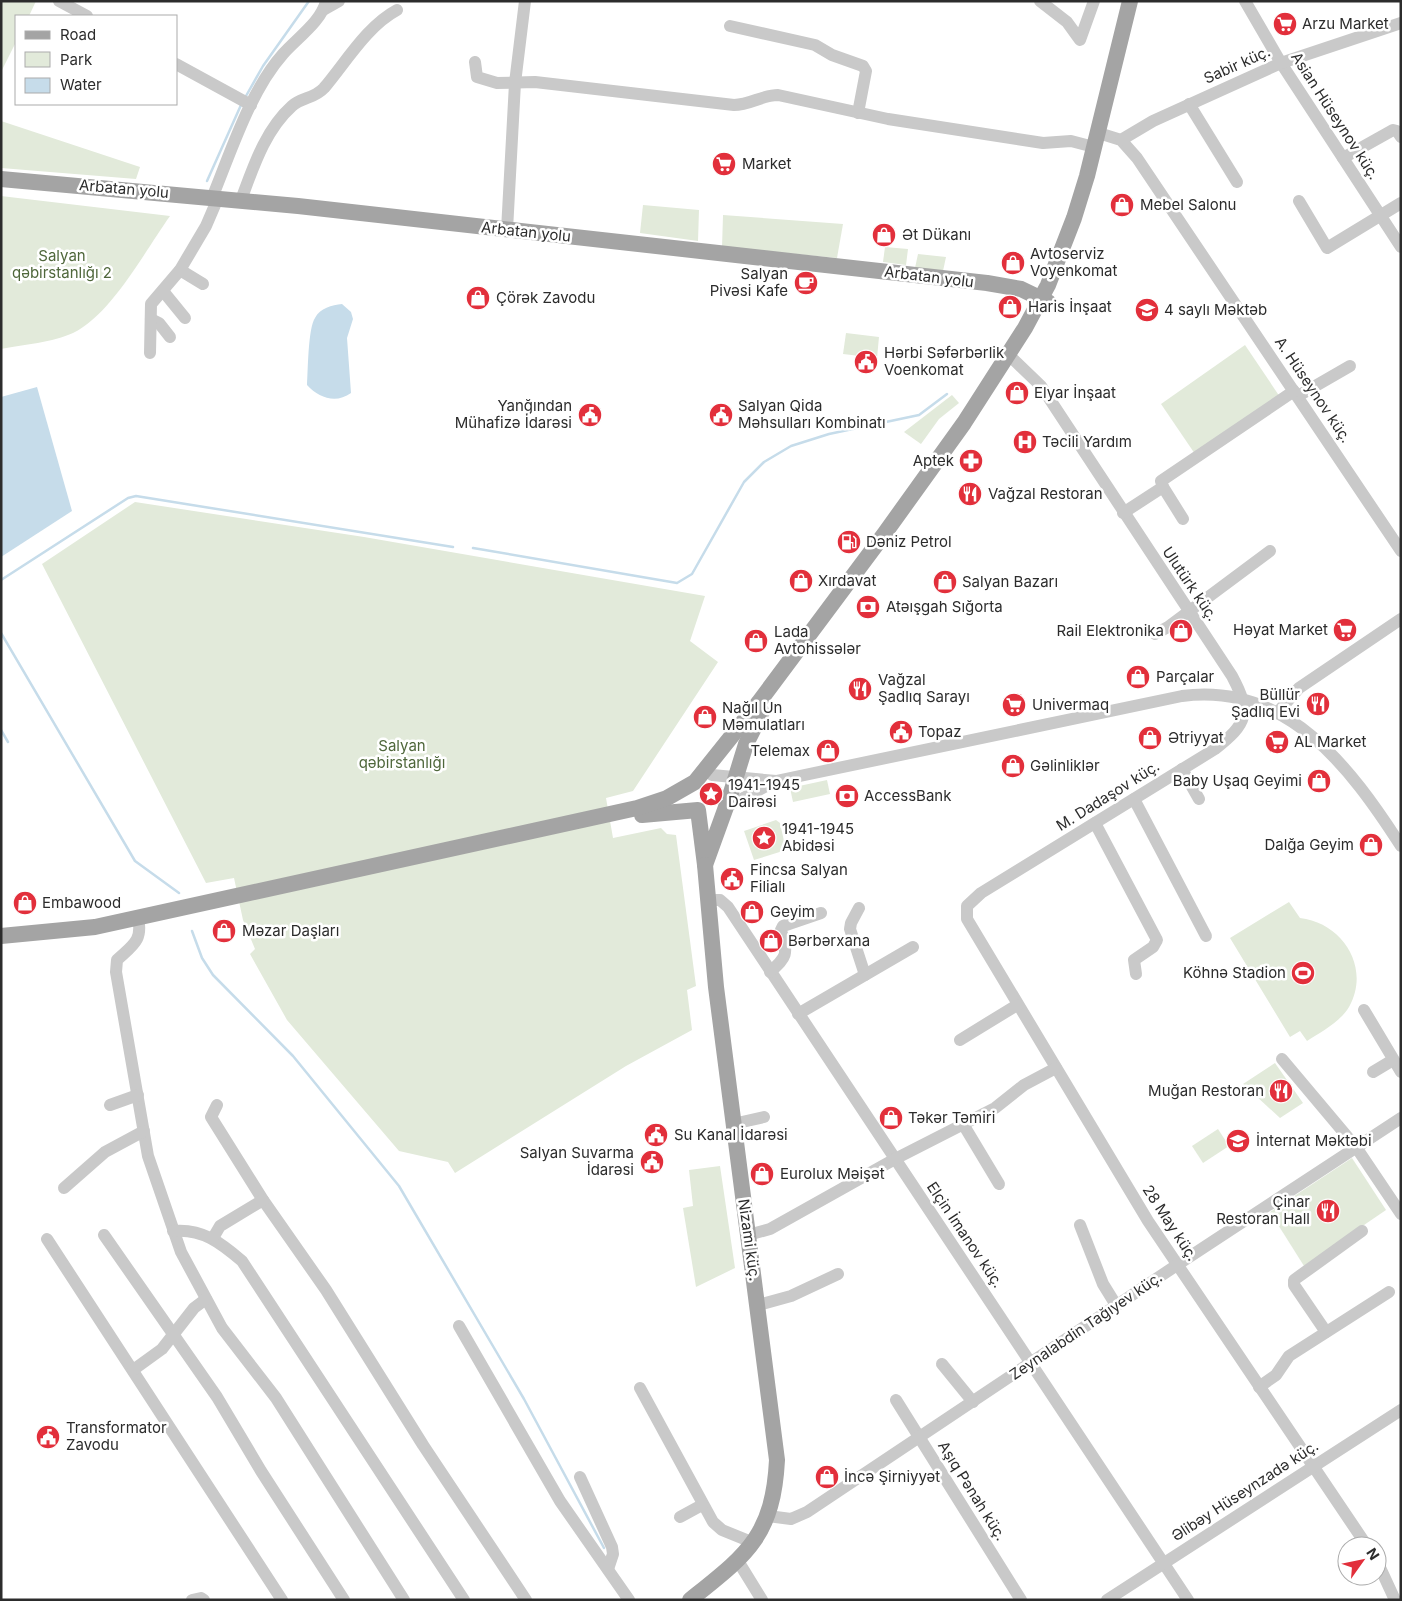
<svg xmlns="http://www.w3.org/2000/svg" width="1402" height="1601" viewBox="0 0 1402 1601" font-family="Inter,sans-serif">
<style>
.green{fill:#e2eada}
.water{fill:#c6dcea}
.lines{fill:none;stroke-linecap:round;stroke-linejoin:round}
.stream{stroke:#c6dcea;stroke-width:2.5}
.minor{stroke:#c9c9c9;stroke-width:12}
.major{stroke:#a4a4a4;stroke-width:16}
.labels{text-anchor:middle;stroke-width:5;stroke-linejoin:round;paint-order:stroke}
.poi-label{font-size:15px;fill:#2c2c2c;stroke:#fff;text-anchor:start}
.street-label{font-size:15px;fill:#2c2c2c;stroke:#fff}
.park-label{font-size:15px;fill:#4f673b;stroke:#fff}
</style>
<rect width="100%" height="100%" fill="#fff"/>
<g class="green">
<polygon points="1,1 36,1 29,16 16,16 16,42 1,72"/>
<polygon points="1,121 140,167 136,179 1,168"/>
<path d="M1,196L170,216C145,251 111,315 73,333C54,342 22,345 1,349Z"/>
<polygon points="643,205 699,210 698,241 640,233"/>
<polygon points="723,215 843,224 837,258 722,247"/>
<polygon points="885,247 908,249 906,265 883,262"/>
<polygon points="918,254 946,257 943,271 915,268"/>
<polygon points="846,333 879,337 877,358 843,354"/>
<polygon points="1245,345 1280,397 1195,454 1161,404"/>
<polygon points="952,395 959,403 939,419 921,444 904,432"/>
<polygon points="135,502 364,537 705,596 690,641 718,662 633,791 606,798 613,838 661,828 667,834 676,835 696,986 687,990 692,1030 626,1066 455,1173 448,1162 399,1151 287,1020 250,954 255,949 243,920 234,878 206,883 42,564"/>
<polygon points="827,780 830,794 793,802 790,788"/>
<circle cx="711" cy="794" r="12"/>
<polygon points="776,820 780,823 786,850 754,860 744,831"/>
<path d="M1289,902L1300,918C1343,923 1371,968 1349,1007C1340,1022 1321,1032 1307,1041L1300,1031L1290,1037L1230,938Z"/>
<polygon points="1275,1063 1303,1103 1280,1118 1243,1084"/>
<polygon points="1218,1129 1229,1146 1203,1163 1192,1146"/>
<polygon points="1352,1158 1386,1210 1304,1266 1270,1212"/>
<polygon points="720,1166 735,1268 696,1287 683,1208 693,1206 689,1170"/>
</g>
<g class="water">
<path d="M342,304L351,312L353,319L347,338L351,393C336,404 319,398 307,385C308,371 308,328 315,318C320,308 332,305 342,304Z"/>
<polygon points="37,387 72,511 1,557 1,397"/>
</g>
<g class="lines">
<g class="stream">
<polyline points="246,96 263,66 309,1"/>
<polyline points="207,181 241,105"/>
<polyline points="473,548 677,583 692,574 744,482 764,462 791,446 829,434 919,415 947,394"/>
<polyline points="1,580 128,498 136,496 453,547"/>
<polyline points="1,633 135,861 179,893"/>
<polyline points="1,730 8,742"/>
<polyline points="192,931 202,958 213,975 293,1056 399,1186 524,1399 604,1548"/>
</g>
<g class="minor">
<polyline points="59,1 87,16"/>
<polyline points="1040,1 1067,22 1080,40 1094,1"/>
<polyline points="1245,1 1281,63 1401,247"/>
<polyline points="323,10 339,1"/>
<polyline points="730,26 815,45 832,55 863,66 866,71 858,113"/>
<path d="M475,62L477,77L497,83L535,82L734,105C750,105 762,95 778,95L888,119L1043,143L1071,141L1094,147"/>
<polyline points="176,64 251,105"/>
<polyline points="1189,104 1237,182"/>
<polyline points="1105,135 1121,140 1137,158 1401,551"/>
<polyline points="1121,140 1153,121 1281,63 1401,23"/>
<polyline points="1343,158 1393,130 1397,131 1401,137"/>
<path d="M212,198C231,152 250,91 283,54C296,39 322,21 326,1"/>
<path d="M241,200C253,168 265,130 292,106C302,97 314,99 324,88C346,62 367,26 397,10"/>
<polyline points="1299,201 1327,248 1401,203"/>
<polyline points="507,230 515,83 525,1"/>
<polyline points="180,270 203,284"/>
<polyline points="163,291 185,318"/>
<polyline points="151,319 159,323 170,337"/>
<polyline points="150,353 151,304 180,270 206,226 218,198"/>
<path d="M1014,360L1041,386L1232,676C1252,713 1247,724 1215,749L981,893L967,906V919L1148,1221L1367,1546"/>
<polyline points="1298,396 1350,366"/>
<polyline points="1123,513 1163,487"/>
<polyline points="1183,519 1163,487 1161,481 1294,391"/>
<polyline points="1155,634 1168,627 1270,551"/>
<polyline points="1278,712 1299,688 1401,619"/>
<polyline points="1182,769 1199,799"/>
<polyline points="712,775 776,781 726,807"/>
<path d="M776,781L1182,696C1287,682 1350,767 1401,846"/>
<polyline points="1134,799 1206,936"/>
<polyline points="1095,823 1157,940 1153,947 1134,960 1136,974"/>
<polyline points="708,900 720,900 728,907 1188,1600"/>
<polyline points="859,908 851,923 850,929 865,975"/>
<path d="M138,917C143,941 133,945 117,960L116,972L148,1156L181,1252L222,1328L276,1398L404,1600"/>
<path d="M770,972C789,955 787,954 781,930L783,926L821,913"/>
<polyline points="1364,1010 1401,1072"/>
<polyline points="798,1014 913,947"/>
<polyline points="960,1040 1017,1005"/>
<polyline points="1282,1059 1356,1147 1401,1214"/>
<polyline points="1373,1072 1393,1060"/>
<polyline points="110,1105 138,1095"/>
<polyline points="217,1105 211,1117 263,1200 326,1290 423,1445 526,1600"/>
<polyline points="733,1124 764,1117"/>
<polyline points="963,1124 999,1184"/>
<polyline points="64,1188 105,1152 144,1131"/>
<polyline points="1080,1225 1103,1284 1116,1305"/>
<path d="M173,1231C202,1228 221,1243 242,1261L464,1600"/>
<polyline points="104,1235 217,1397 261,1471 344,1600"/>
<polyline points="748,1235 770,1229 895,1159 995,1108 1024,1085 1056,1068"/>
<polyline points="213,1238 220,1226 263,1200"/>
<polyline points="47,1239 282,1600"/>
<polyline points="758,1305 791,1296 838,1274"/>
<polyline points="459,1326 560,1501 629,1600"/>
<polyline points="1326,1332 1294,1285 1294,1280 1362,1231"/>
<polyline points="942,1364 973,1402"/>
<polyline points="133,1370 162,1349 194,1308 206,1299"/>
<polyline points="1259,1387 1276,1375 1289,1356 1389,1292"/>
<polyline points="640,1388 713,1522 722,1530 754,1543"/>
<polyline points="896,1400 1021,1600"/>
<polyline points="580,1477 612,1547 613,1554 608,1569"/>
<polyline points="768,1516 791,1519 807,1512 1177,1265 1401,1118"/>
<polyline points="680,1517 702,1505"/>
<polyline points="738,1561 762,1600"/>
<polyline points="1377,1561 1395,1600"/>
<polyline points="192,1600 201,1598 204,1600"/>
<polyline points="1107,1600 1401,1410"/>
</g>
<g class="major">
<polyline points="1,179 298,206 987,283 1021,289 1048,302"/>
<polyline points="730,796 746,744 762,712"/>
<polyline points="642,815 698,810 705,865 726,807"/>
<polyline points="1,936 95,927 637,808 667,798 695,782 759,702 885,533 964,423 1025,328 1048,285 1074,218 1087,176 1130,1"/>
<path d="M690,1600C746,1555 773,1537 777,1460L716,987L705,865"/>
</g>
</g>
<defs>
<g id="supermarket-disc" transform="scale(1.25)"><circle r="9.5" fill="#e22f3b" stroke="#fff"/><path d="M-6-5.5h2.5l.6 2H6L4.5 2H-2.5L-4.4-4H-6ZM-1.5 3.2a1.3 1.3 0 1 0 .1 0ZM3 3.2a1.3 1.3 0 1 0 .1 0Z" fill="#fff"/></g>
<g id="shop-disc" transform="scale(1.25)"><circle r="9.5" fill="#e22f3b" stroke="#fff"/><path d="M-5-2.5h2.3a2.7 3.5 0 0 1 5.4 0H5L5.5 6h-11ZM-1.5-2.5h3a1.5 2.3 0 0 0-3 0Z" fill="#fff"/></g>
<g id="cafe-disc" transform="scale(1.25)"><circle r="9.5" fill="#e22f3b" stroke="#fff"/><path d="M-5.5-4.5H6V0H3Q3 3.5 0 3.5H-2.5Q-5.5 3.5-5.5 0ZM3-3.2v2h1.7v-2ZM-6 4.5H4V6H-6Z" fill="#fff"/></g>
<g id="school-disc" transform="scale(1.25)"><circle r="9.5" fill="#e22f3b" stroke="#fff"/><path d="M0-5L7-2L0 1L-7-2ZM-4 1L0 2.5L4 1V4Q0 6-4 4Z" fill="#fff"/></g>
<g id="civic-disc" transform="scale(1.25)"><circle r="9.5" fill="#e22f3b" stroke="#fff"/><path d="M-.6-6.5H3V-4.5H.6V-3L4-1V1h2V6H-6V1h2V-1L-.6-3ZM-1.2 2.5V6h2.4V2.5Z" fill="#fff"/></g>
<g id="hospital-disc" transform="scale(1.25)"><circle r="9.5" fill="#e22f3b" stroke="#fff"/><path d="M-5-5h3v3.5h4V-5h3V5h-3V1.5h-4V5h-3Z" fill="#fff"/></g>
<g id="pharmacy-disc" transform="scale(1.25)"><circle r="9.5" fill="#e22f3b" stroke="#fff"/><path d="M-2-6h4v4h4v4h-4v4h-4v-4h-4v-4h4Z" fill="#fff"/></g>
<g id="restaurant-disc" transform="scale(1.25)"><circle r="9.5" fill="#e22f3b" stroke="#fff"/><path d="M-5-6h1v4h1v-4h1v4h1v-4h1v5L-1.5 .5V6h-2V.5L-5-1ZM5-6V6H3V1.5H1.5Q1.5-4 5-6Z" fill="#fff"/></g>
<g id="fuel-disc" transform="scale(1.25)"><circle r="9.5" fill="#e22f3b" stroke="#fff"/><path d="M-5.5-6h7V0h2V4h1.3V-2.5L3-4.5l.8-.8L6-3V5H2.5V1h-1V6h-7ZM-4.2-4.7v3.2H.2V-4.7Z" fill="#fff"/></g>
<g id="bank-disc" transform="scale(1.25)"><circle r="9.5" fill="#e22f3b" stroke="#fff"/><path d="M-6-4H6V4H-6ZM0-2.3a2.3 2.3 0 1 0 0 4.6a2.3 2.3 0 1 0 0-4.6Z" fill="#fff"/></g>
<g id="sight-disc" transform="scale(1.25)"><circle r="9.5" fill="#e22f3b" stroke="#fff"/><path d="M0-6L1.8-2.2L6-1.7L2.9 1.2L3.7 5.4L0 3.3L-3.7 5.4L-2.9 1.2L-6-1.7L-1.8-2.2Z" fill="#fff"/></g>
<g id="stadium-disc" transform="scale(1.25)"><circle r="9.5" fill="#e22f3b" stroke="#fff"/><path d="M0-5a6.5 5 0 1 0 0 10a6.5 5 0 1 0 0-10ZM-3.5-1.8h7v3.6h-7Z" fill="#fff"/></g>
</defs>
<g fill-rule="evenodd">
<use href="#supermarket-disc" x="1285" y="24"/>
<use href="#supermarket-disc" x="724" y="164"/>
<use href="#shop-disc" x="1122" y="205"/>
<use href="#shop-disc" x="884" y="235"/>
<use href="#shop-disc" x="1013" y="263"/>
<use href="#cafe-disc" x="806" y="283"/>
<use href="#shop-disc" x="478" y="298"/>
<use href="#shop-disc" x="1010" y="307"/>
<use href="#school-disc" x="1147" y="310"/>
<use href="#civic-disc" x="866" y="362"/>
<use href="#shop-disc" x="1017" y="393"/>
<use href="#civic-disc" x="590" y="415"/>
<use href="#civic-disc" x="721" y="415"/>
<use href="#hospital-disc" x="1025" y="442"/>
<use href="#pharmacy-disc" x="971" y="461"/>
<use href="#restaurant-disc" x="970" y="494"/>
<use href="#fuel-disc" x="849" y="542"/>
<use href="#shop-disc" x="801" y="581"/>
<use href="#shop-disc" x="945" y="582"/>
<use href="#bank-disc" x="868" y="607"/>
<use href="#supermarket-disc" x="1345" y="630"/>
<use href="#shop-disc" x="1181" y="631"/>
<use href="#shop-disc" x="756" y="641"/>
<use href="#shop-disc" x="1138" y="677"/>
<use href="#restaurant-disc" x="860" y="689"/>
<use href="#restaurant-disc" x="1318" y="704"/>
<use href="#supermarket-disc" x="1014" y="705"/>
<use href="#shop-disc" x="705" y="717"/>
<use href="#civic-disc" x="901" y="732"/>
<use href="#shop-disc" x="1150" y="738"/>
<use href="#supermarket-disc" x="1277" y="742"/>
<use href="#shop-disc" x="828" y="751"/>
<use href="#shop-disc" x="1013" y="766"/>
<use href="#shop-disc" x="1319" y="781"/>
<use href="#sight-disc" x="711" y="794"/>
<use href="#bank-disc" x="847" y="796"/>
<use href="#sight-disc" x="764" y="838"/>
<use href="#shop-disc" x="1371" y="845"/>
<use href="#civic-disc" x="732" y="879"/>
<use href="#shop-disc" x="25" y="903"/>
<use href="#shop-disc" x="752" y="912"/>
<use href="#shop-disc" x="224" y="931"/>
<use href="#shop-disc" x="771" y="941"/>
<use href="#stadium-disc" x="1303" y="973"/>
<use href="#restaurant-disc" x="1281" y="1091"/>
<use href="#shop-disc" x="891" y="1118"/>
<use href="#civic-disc" x="656" y="1135"/>
<use href="#school-disc" x="1238" y="1141"/>
<use href="#civic-disc" x="652" y="1162"/>
<use href="#shop-disc" x="762" y="1174"/>
<use href="#restaurant-disc" x="1328" y="1211"/>
<use href="#civic-disc" x="48" y="1437"/>
<use href="#shop-disc" x="827" y="1477"/>
</g>
<g class="labels">
<g class="poi-label">
<text x="1302" y="29">Arzu Market</text>
<text x="742" y="169">Market</text>
<text x="1140" y="210">Mebel Salonu</text>
<text x="902" y="240">Ət Dükanı</text>
<text x="1030" y="259">Avtoserviz<tspan x="1030" dy="17">Voyenkomat</tspan></text>
<text x="788" y="279" text-anchor="end">Salyan<tspan x="788" dy="17">Pivəsi Kafe</tspan></text>
<text x="496" y="303">Çörək Zavodu</text>
<text x="1028" y="312">Haris İnşaat</text>
<text x="1164" y="315">4 saylı Məktəb</text>
<text x="884" y="358">Hərbi Səfərbərlik<tspan x="884" dy="17">Voenkomat</tspan></text>
<text x="1034" y="398">Elyar İnşaat</text>
<text x="572" y="411" text-anchor="end">Yanğından<tspan x="572" dy="17">Mühafizə İdarəsi</tspan></text>
<text x="738" y="411">Salyan Qida<tspan x="738" dy="17">Məhsulları Kombinatı</tspan></text>
<text x="1042" y="447">Təcili Yardım</text>
<text x="954" y="466" text-anchor="end">Aptek</text>
<text x="988" y="499">Vağzal Restoran</text>
<text x="866" y="547">Dəniz Petrol</text>
<text x="818" y="586">Xırdavat</text>
<text x="962" y="587">Salyan Bazarı</text>
<text x="886" y="612">Atəışgah Sığorta</text>
<text x="1328" y="635" text-anchor="end">Həyat Market</text>
<text x="1164" y="636" text-anchor="end">Rail Elektronika</text>
<text x="774" y="637">Lada<tspan x="774" dy="17">Avtohissələr</tspan></text>
<text x="1156" y="682">Parçalar</text>
<text x="878" y="685">Vağzal<tspan x="878" dy="17">Şadlıq Sarayı</tspan></text>
<text x="1300" y="700" text-anchor="end">Büllür<tspan x="1300" dy="17">Şadlıq Evi</tspan></text>
<text x="1032" y="710">Univermaq</text>
<text x="722" y="713">Nağıl Un<tspan x="722" dy="17">Məmulatları</tspan></text>
<text x="918" y="737">Topaz</text>
<text x="1168" y="743">Ətriyyat</text>
<text x="1294" y="747">AL Market</text>
<text x="810" y="756" text-anchor="end">Telemax</text>
<text x="1030" y="771">Gəlinliklər</text>
<text x="1302" y="786" text-anchor="end">Baby Uşaq Geyimi</text>
<text x="728" y="790">1941-1945<tspan x="728" dy="17">Dairəsi</tspan></text>
<text x="864" y="801">AccessBank</text>
<text x="782" y="834">1941-1945<tspan x="782" dy="17">Abidəsi</tspan></text>
<text x="1354" y="850" text-anchor="end">Dalğa Geyim</text>
<text x="750" y="875">Fincsa Salyan<tspan x="750" dy="17">Filialı</tspan></text>
<text x="42" y="908">Embawood</text>
<text x="770" y="917">Geyim</text>
<text x="242" y="936">Məzar Daşları</text>
<text x="788" y="946">Bərbərxana</text>
<text x="1286" y="978" text-anchor="end">Köhnə Stadion</text>
<text x="1264" y="1096" text-anchor="end">Muğan Restoran</text>
<text x="908" y="1123">Təkər Təmiri</text>
<text x="674" y="1140">Su Kanal İdarəsi</text>
<text x="1256" y="1146">İnternat Məktəbi</text>
<text x="634" y="1158" text-anchor="end">Salyan Suvarma<tspan x="634" dy="17">İdarəsi</tspan></text>
<text x="780" y="1179">Eurolux Məişət</text>
<text x="1310" y="1207" text-anchor="end">Çinar<tspan x="1310" dy="17">Restoran Hall</tspan></text>
<text x="66" y="1433">Transformator<tspan x="66" dy="17">Zavodu</tspan></text>
<text x="844" y="1482">İncə Şirniyyət</text>
</g>
<g class="street-label">
<text transform="translate(1237 65) rotate(-24)" y="5">Sabir küç.</text>
<text transform="translate(1335 116) rotate(57)" y="5">Asian Hüseynov küç.</text>
<text transform="translate(124 189) rotate(5)" y="5">Arbatan yolu</text>
<text transform="translate(526 232) rotate(6)" y="5">Arbatan yolu</text>
<text transform="translate(929 277) rotate(7)" y="5">Arbatan yolu</text>
<text transform="translate(1313 390) rotate(56)" y="5">A. Hüseynov küç.</text>
<text transform="translate(1190 584) rotate(56)" y="5">Ulutürk küç.</text>
<text transform="translate(1108 796) rotate(-32)" y="5">M. Dadaşov küç.</text>
<text transform="translate(1170 1223) rotate(57)" y="5">28 May küç.</text>
<text transform="translate(965 1235) rotate(56)" y="5">Elçin İmanov küç.</text>
<text transform="translate(749 1240) rotate(82)" y="5">Nizami küç.</text>
<text transform="translate(1086 1326) rotate(-34)" y="5">Zeynalabdin Tağıyev küç.</text>
<text transform="translate(972 1491) rotate(58)" y="5">Aşıq Pənah küç.</text>
<text transform="translate(1245 1491) rotate(-33)" y="5">Əlibəy Hüseynzadə küç.</text>
</g>
<g class="park-label">
<text x="62" y="261">Salyan<tspan x="62" dy="17">qəbirstanlığı 2</tspan></text>
<text x="402" y="751">Salyan<tspan x="402" dy="17">qəbirstanlığı</tspan></text>
</g>
</g>
<rect width="1402" height="1601" fill="none" stroke="#2c2c2c" stroke-width="5"/>
<rect x="15" y="15" width="162" height="90" fill="#ffffff" stroke="#ababab"/>
<rect x="25" y="31" width="25" height="8" fill="#a4a4a4" stroke="#ababab"/>
<text x="60" y="40" font-size="15" fill="#2c2c2c">Road</text>
<rect x="25" y="52" width="25" height="15" fill="#e2eada" stroke="#ababab"/>
<text x="60" y="65" font-size="15" fill="#2c2c2c">Park</text>
<rect x="25" y="78" width="25" height="15" fill="#c6dcea" stroke="#ababab"/>
<text x="60" y="90" font-size="15" fill="#2c2c2c">Water</text>
<g transform="translate(1362 1561) rotate(57)"><circle r="24" fill="#ffffff" stroke="#ababab"/>
<path d="M0-4L9 19L0 12L-9 19Z" fill="#e22f3b"/>
<text y="-8" font-size="14" font-weight="bold" text-anchor="middle" fill="#2c2c2c">N</text>
</g>
</svg>
